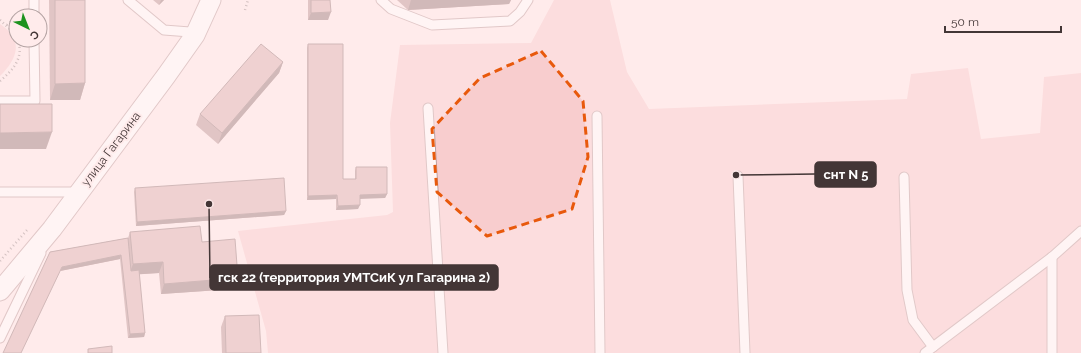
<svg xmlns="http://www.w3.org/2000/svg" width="1081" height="353" viewBox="0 0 1081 353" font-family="Raleway,sans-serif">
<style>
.green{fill:#f8cdce}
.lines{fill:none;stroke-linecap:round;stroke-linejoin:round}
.lane-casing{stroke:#bd9e9e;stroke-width:11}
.street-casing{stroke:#bd9e9e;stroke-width:21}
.path{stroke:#9e8e8e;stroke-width:2.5;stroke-dasharray:1 3;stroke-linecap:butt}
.lane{stroke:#fff;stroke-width:9}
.street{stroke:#fff;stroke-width:19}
.wall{fill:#bd9898}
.shaded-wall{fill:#9a7c7c}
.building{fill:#dcb1b1;stroke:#9a7c7c}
.marked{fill:none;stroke:#e8590c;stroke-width:3;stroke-dasharray:8 5;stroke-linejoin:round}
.labels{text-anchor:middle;stroke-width:4;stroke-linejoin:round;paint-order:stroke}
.street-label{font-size:12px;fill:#433636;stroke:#ffebeb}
.leader{fill:none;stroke:#433636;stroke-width:1.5}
.callout-dot{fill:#433636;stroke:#ffebeb;stroke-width:1.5}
.callout{fill:#433636;stroke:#433636;stroke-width:1.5}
.callout-label{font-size:13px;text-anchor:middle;font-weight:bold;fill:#fff}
</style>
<rect width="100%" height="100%" fill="#ffebeb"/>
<g class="green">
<polygon points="554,0 610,0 627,72 649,109 907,99 911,74 968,68 981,139 1040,133 1044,77 1081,73 1081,353 268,353 266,331 238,231 387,215 393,212 390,123 400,45 531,43"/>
<path d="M0,24C24,40 18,58 0,76Z"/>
</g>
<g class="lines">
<g class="lane-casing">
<g id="lane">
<polyline points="34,0 34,16"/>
<polyline points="128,0 164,30 190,32 195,35"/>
<polyline points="381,0 391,9 432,25 510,21 520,12 528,0"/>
<polyline points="0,101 35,101 34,40"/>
<polyline points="428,108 443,353"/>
<polyline points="597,116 600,353"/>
<polyline points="738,176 745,353"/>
<polyline points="904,177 907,290 913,320 933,347"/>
<polyline points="0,192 79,192"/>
<polyline points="1052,257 1052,353"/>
<polyline points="0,338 41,253"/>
<polyline points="925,353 1052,257 1081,231"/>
</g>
</g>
<g class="street-casing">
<polyline id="street" points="0,291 52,229 166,76 195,35 211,0"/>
</g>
<g class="path">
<polyline points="245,10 248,0"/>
<polyline points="17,16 23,11"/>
<polyline points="0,20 16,35"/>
<polyline points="7,25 16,17"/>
<polyline points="42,33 49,33"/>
<path d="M0,81C13,70 24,58 18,40"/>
<polyline points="0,261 27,230"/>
</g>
<use href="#lane" class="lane"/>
<use href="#street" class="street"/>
</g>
<g class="wall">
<polygon points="49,0 85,0 85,83 80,100 50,100"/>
<polygon points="153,0 164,0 159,5"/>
<polygon points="308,0 330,0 328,20 308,20"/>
<polygon points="397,0 511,0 509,4 408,10"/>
<polygon points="308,44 343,179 355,179 355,171 356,167 387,194 385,198 360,198 358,209 336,210 336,199 307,200 307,48"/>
<polygon points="283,62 279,73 218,144 196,125 200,114"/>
<polygon points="135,188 286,211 284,215 136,226 134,192"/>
<polygon points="130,232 202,242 238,278 234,289 161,294 159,273 139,274 145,333 144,337 128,338 120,259 60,271 50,252 128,238"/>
<polygon points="225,316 261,353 222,353 221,327"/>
</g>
<g class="shaded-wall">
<polygon points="161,0 164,0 159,5"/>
<polygon points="411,0 511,0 509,4 408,10"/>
<polygon points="331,12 328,20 308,20 311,13"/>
<polygon points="283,62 279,73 218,144 222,133"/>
<polygon points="85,83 80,100 50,100 55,84"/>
<polygon points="52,132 46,149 0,149 0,133"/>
<polygon points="387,194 385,198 359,199 360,195"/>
<polygon points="337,195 336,199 307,200 308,196"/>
<polygon points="360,205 358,209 336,210 338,206"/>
<polygon points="286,211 284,215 136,226 137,222"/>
<polygon points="121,255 120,259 60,271 21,353 62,267"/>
<polygon points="163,262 159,273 129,275 133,264"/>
<polygon points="238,278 234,289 161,294 164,284"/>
<polygon points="145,333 144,337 128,338 130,334"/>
</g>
<g class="building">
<polygon points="55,0 85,0 85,83 55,84"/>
<polygon points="311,0 330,0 331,12 311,13"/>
<polygon points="261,44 283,62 222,133 200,114"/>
<polygon points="308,44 343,44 343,179 356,179 356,167 387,167 387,194 360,195 360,205 338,206 337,195 308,196"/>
<polygon points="0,104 52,104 52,132 0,133"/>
<polygon points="284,178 286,211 137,222 135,188"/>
<polygon points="200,226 202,242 235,239 238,278 164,284 163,262 133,264 130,232"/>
<polygon points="128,238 131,271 139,270 145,333 130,334 121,255 62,267 21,353 3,353 50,252"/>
<polygon points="259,315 261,353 226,353 225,316"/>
<polygon points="112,346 112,353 88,353 88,349"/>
</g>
<path d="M0 0H1081V353H0ZM541,51L583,101L588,157L572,209L487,236L437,192L432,129L480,78Z" fill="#ffebeb" fill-opacity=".55" fill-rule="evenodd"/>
<path class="marked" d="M541,51L583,101L588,157L572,209L487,236L437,192L432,129L480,78Z"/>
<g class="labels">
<g class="street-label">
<text transform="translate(111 149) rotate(-53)" y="4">улица Гагарина</text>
</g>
</g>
<path class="leader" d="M736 175L815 174M209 204L210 278"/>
<g class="callout-dot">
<circle cx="736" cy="175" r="4"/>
<circle cx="209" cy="204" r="4"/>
</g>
<g class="callout">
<rect x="815" y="162" width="61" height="25" rx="4"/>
<rect x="210" y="265" width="288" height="25" rx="4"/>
</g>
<g class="callout-label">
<text x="846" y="179">снт N 5</text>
<text x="354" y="282">гск 22 (территория УМТСиК ул Гагарина 2)</text>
</g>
<g transform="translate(28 28) rotate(137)"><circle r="19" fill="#ffebeb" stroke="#b4a3a3"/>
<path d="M0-3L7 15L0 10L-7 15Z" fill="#1d921e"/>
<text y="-6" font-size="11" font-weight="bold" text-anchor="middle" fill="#433636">С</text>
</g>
<path d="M945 26v6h116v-6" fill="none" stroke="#433636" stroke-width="2"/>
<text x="951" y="26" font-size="12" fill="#433636" stroke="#ffebeb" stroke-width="3" paint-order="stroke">50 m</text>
</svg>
